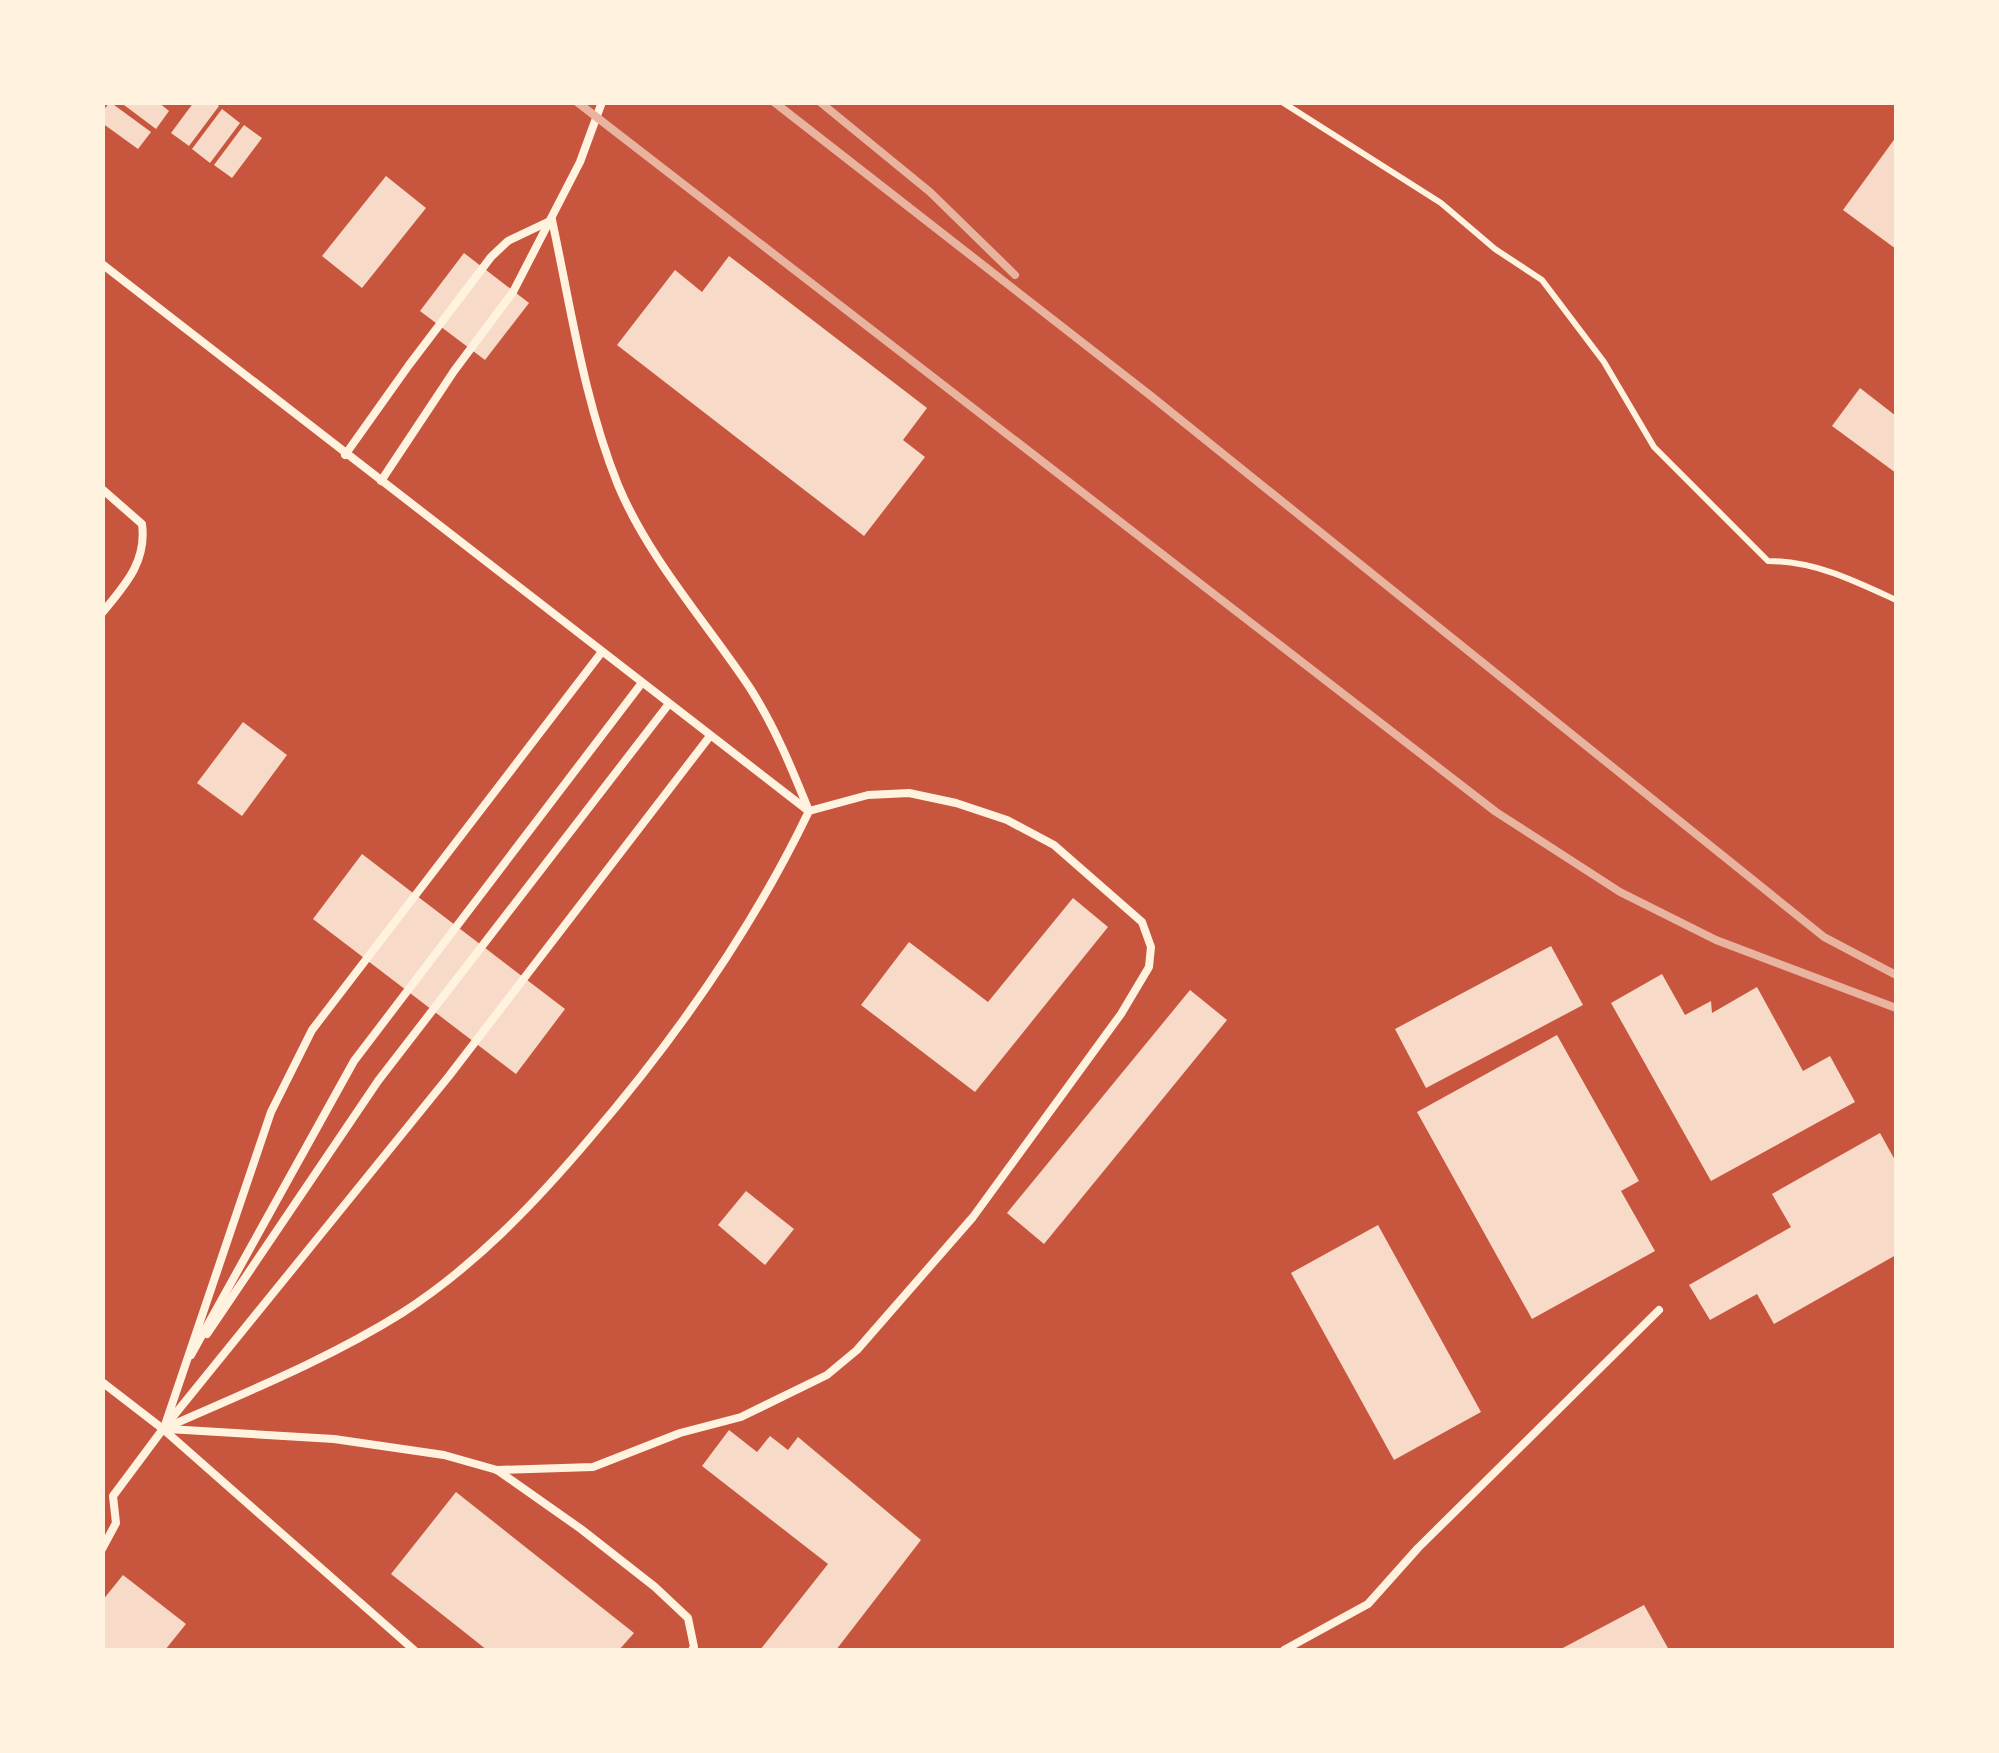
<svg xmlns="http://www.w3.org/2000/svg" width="1999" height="1753" viewBox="0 0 1999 1753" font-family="'IBM Plex Sans',sans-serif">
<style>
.building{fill:#f7dbc8}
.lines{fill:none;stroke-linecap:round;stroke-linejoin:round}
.path{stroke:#fff3e0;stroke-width:6}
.service{stroke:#fff3e0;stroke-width:8}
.rail{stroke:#e9b49f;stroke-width:8}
</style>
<rect width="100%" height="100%" fill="#c8553d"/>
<g class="building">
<polygon points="110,102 151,132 138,149 102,123 102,112"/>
<polygon points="120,102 158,102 169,111 156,129"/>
<polygon points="194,102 214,102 219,106 189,146 171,133"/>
<polygon points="222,109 240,123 210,163 192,149"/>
<polygon points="244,125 262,138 232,178 214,165"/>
<polygon points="1896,137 1896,249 1843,210"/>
<polygon points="386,176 426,208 362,288 322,256"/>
<polygon points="464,253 529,303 485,360 420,311"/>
<polygon points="729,256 927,408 903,440 925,457 864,536 617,345 675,270 702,292"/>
<polygon points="1860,388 1896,416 1896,473 1832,426"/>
<polygon points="243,722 287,755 242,816 197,783"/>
<polygon points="362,854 565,1009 516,1074 313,919"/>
<polygon points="1073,898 1108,927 975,1092 861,1005 909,942 988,1002"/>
<polygon points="1551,946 1583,1005 1426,1088 1395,1029"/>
<polygon points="1662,974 1685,1015 1711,1001 1712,1013 1757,987 1803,1071 1830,1056 1855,1102 1711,1181 1611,1003"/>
<polygon points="1190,990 1227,1020 1044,1244 1007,1213"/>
<polygon points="1557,1035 1639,1181 1621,1191 1655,1251 1532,1319 1417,1112"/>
<polygon points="1880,1133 1896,1162 1896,1255 1774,1324 1757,1294 1710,1320 1689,1285 1791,1227 1772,1194"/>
<polygon points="746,1191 794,1229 765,1265 718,1225"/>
<polygon points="1378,1225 1481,1412 1394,1460 1291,1273"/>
<polygon points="729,1430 757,1452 770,1436 788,1450 798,1437 921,1540 836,1650 760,1650 828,1564 702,1466"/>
<polygon points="456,1492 634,1633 619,1650 487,1650 391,1574"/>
<polygon points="123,1575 186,1624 165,1650 102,1650 102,1601"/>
<polygon points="1644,1605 1669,1650 1559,1650"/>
</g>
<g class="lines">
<path class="path" d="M1282,102L1441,203L1495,249L1542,280L1604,362L1654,447L1768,561C1815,561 1855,581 1896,600"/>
<g class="service">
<polyline points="102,264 806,809"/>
<polyline points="345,455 409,365 491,257 508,241 552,220"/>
<polyline points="381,481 454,371 513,292 580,162 602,102"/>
<path d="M102,489L142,524C147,562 125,585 102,613"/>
<polyline points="207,1334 378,1081 668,705"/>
<polyline points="191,1355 354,1061 641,684"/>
<polyline points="102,1382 163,1429 414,1650"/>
<polyline points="165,1425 271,1112 312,1030 601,653"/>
<path d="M163,1429C244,1393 327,1360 402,1313C475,1266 535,1203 590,1138C676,1038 752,930 809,811C792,769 775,727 750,688C706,622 649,559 618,485C584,401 571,308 552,220"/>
<polyline points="168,1429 334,1439 444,1455 497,1470 581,1529 655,1587 688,1618 694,1647 692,1650"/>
<polyline points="497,1470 593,1467 680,1433 741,1417 827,1375 857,1350 973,1217 1121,1014 1149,967 1151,947 1142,922 1054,845 1007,820 956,803 909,793 868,795 809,811"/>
<polyline points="102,1549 116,1523 113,1496 163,1429 449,1076 710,736"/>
<polyline points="1284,1650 1368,1604 1418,1548 1659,1310"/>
</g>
<g class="rail">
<polyline points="577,102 1496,812 1620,892 1716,940 1896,1008"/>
<polyline points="774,102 1151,396 1824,937 1896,975"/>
<polyline points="820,102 930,192 1015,275"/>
</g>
</g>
<rect width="1999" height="1753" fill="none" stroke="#fff3e0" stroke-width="210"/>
</svg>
